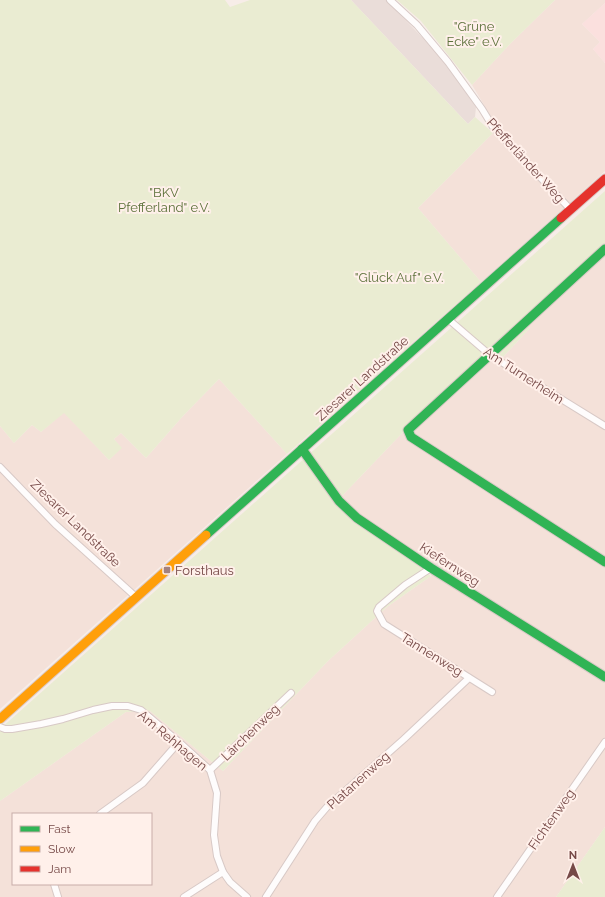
<svg xmlns="http://www.w3.org/2000/svg" width="605" height="897" viewBox="0 0 605 897" font-family="Raleway,sans-serif">
<style>
.residential{fill:#f4e1d9;fill-rule:evenodd}
.commercial{fill:#fbe0de}
.industrial{fill:#eaddd9}
.green{fill:#eaecd2}
.lines{fill:none;stroke-linecap:round;stroke-linejoin:round}
.street-casing{stroke:#d8c9c6;stroke-width:8}
.fast-casing{stroke:#dacac7;stroke-width:11}
.slow-casing{stroke:#dacac7;stroke-width:11}
.jam-casing{stroke:#dacac7;stroke-width:11}
.street{stroke:#fefcfc;stroke-width:6}
.fast{stroke:#30b455;stroke-width:9}
.slow{stroke:#ff9f0a;stroke-width:9}
.jam{stroke:#e5322d;stroke-width:9}
.poi-dot{fill:#a3827f;stroke:#fff0ea;stroke-width:1.5}
.labels{text-anchor:middle;stroke-width:4;stroke-linejoin:round;paint-order:stroke}
.park-label{font-size:13px;fill:#5c713a;stroke:#fff0ea}
.street-label{font-size:13px;fill:#764947;stroke:#fff0ea}
.poi-label{font-size:13px;fill:#764947;stroke:#fff0ea;text-anchor:start}
</style>
<rect width="100%" height="100%" fill="#f7ede8"/>
<g class="residential">
<polygon points="555,0 605,0 605,3 582,24 600,42 593,49 605,63 605,171 481,282 418,208 498,128 472,85 510,44"/>
<path d="M605,247V827L556,897H0V801L126,712L150,711L223,771L328,661L387,607L431,576L437,567L357,514L341,497L408,427L492,349L503,357L530,328L523,322ZM13,814H151V884H13Z"/>
<polygon points="219,379 287,454 0,709 0,426 14,443 32,425 41,432 64,412 109,460 121,448 114,439 121,433 146,458 183,416"/>
</g>
<polygon class="commercial" points="605,3 605,63 593,49 600,42 582,24"/>
<polygon class="industrial" points="351,0 386,0 417,32 437,53 476,107 475,117 468,124"/>
<g class="green">
<polygon points="0,0 225,0 230,7 250,0 351,0 465,121 468,124 475,117 493,133 418,208 481,282 287,454 219,379 183,416 146,458 121,433 114,439 122,448 109,460 64,413 41,432 32,425 14,443 0,426"/>
<polygon points="397,0 555,0 510,44 472,85 421,21"/>
<polygon points="605,191 605,247 523,322 530,328 503,357 492,350 408,427 341,497 337,502 351,518 396,548 431,576 387,607 328,661 223,771 150,711 126,712 0,801 0,729"/>
<polygon points="605,827 605,897 556,897"/>
</g>
<g class="lines">
<g class="street-casing">
<g id="street">
<polyline points="390,0 417,25 448,62 482,109 493,127 571,210"/>
<polyline points="448,319 490,355 605,426"/>
<polyline points="0,467 55,524 136,597"/>
<polyline points="431,568 405,585 379,607 377,611 384,624 492,692"/>
<polyline points="0,727 5,729 12,729 41,724 63,719 93,710 112,706 128,706 141,710 179,742 210,770 217,793 214,835 217,856 223,872 230,882 247,897"/>
<polyline points="210,770 291,693"/>
<polyline points="100,814 143,783 179,742"/>
<polyline points="54,884 58,897"/>
<polyline points="184,897 223,872"/>
<polyline points="266,897 315,821 327,807 404,739 469,678"/>
<polyline points="497,897 605,742"/>
</g>
</g>
<g class="fast-casing">
<g id="fast">
<polyline points="605,249 408,430 411,437 605,562"/>
<polyline points="302,449 339,501 357,518 431,568 605,677"/>
<polyline points="206,535 561,218"/>
</g>
</g>
<g class="slow-casing">
<polyline id="slow" points="0,719 206,535"/>
</g>
<g class="jam-casing">
<polyline id="jam" points="561,218 605,179"/>
</g>
<use href="#street" class="street"/>
<use href="#fast" class="fast"/>
<use href="#slow" class="slow"/>
<use href="#jam" class="jam"/>
</g>
<rect class="poi-dot" x="163" y="566" width="8" height="8" rx="2"/>
<g class="labels">
<g class="park-label">
<text x="474" y="31">"Grüne<tspan x="474" dy="15">Ecke" e.V.</tspan></text>
<text x="164" y="197">"BKV<tspan x="164" dy="15">Pfefferland" e.V.</tspan></text>
<text x="399" y="282">"Glück Auf" e.V.</text>
</g>
<g class="street-label">
<text transform="translate(526 160) rotate(48)" y="5">Pfefferländer Weg</text>
<text transform="translate(524 375) rotate(33)" y="5">Am Turnerheim</text>
<text transform="translate(362 378) rotate(-42)" y="5">Ziesarer Landstraße</text>
<text transform="translate(76 523) rotate(44)" y="5">Ziesarer Landstraße</text>
<text transform="translate(450 564) rotate(33)" y="5">Kiefernweg</text>
<text transform="translate(432 654) rotate(32)" y="5">Tannenweg</text>
<text transform="translate(250 732) rotate(-44)" y="5">Lärchenweg</text>
<text transform="translate(173 740) rotate(40)" y="5">Am Rehhagen</text>
<text transform="translate(358 780) rotate(-42)" y="5">Platanenweg</text>
<text transform="translate(551 819) rotate(-55)" y="5">Fichtenweg</text>
</g>
<g class="poi-label">
<text x="175" y="575">Forsthaus</text>
</g>
</g>
<rect x="12" y="813" width="140" height="72" fill="#fff0ea" stroke="#c8ada9"/>
<rect x="20" y="826" width="20" height="6" fill="#30b455" stroke="#c8ada9"/>
<text x="48" y="833" font-size="12" fill="#764947">Fast</text>
<rect x="20" y="846" width="20" height="6" fill="#ff9f0a" stroke="#c8ada9"/>
<text x="48" y="853" font-size="12" fill="#764947">Slow</text>
<rect x="20" y="866" width="20" height="6" fill="#e5322d" stroke="#c8ada9"/>
<text x="48" y="873" font-size="12" fill="#764947">Jam</text>
<g transform="translate(573 865)" stroke="#fff0ea" stroke-width="3" paint-order="stroke">
<path d="M0-3L7 15L0 10L-7 15Z" fill="#764947"/>
<text y="-6" font-size="11" font-weight="bold" text-anchor="middle" fill="#764947">N</text>
</g>
</svg>
